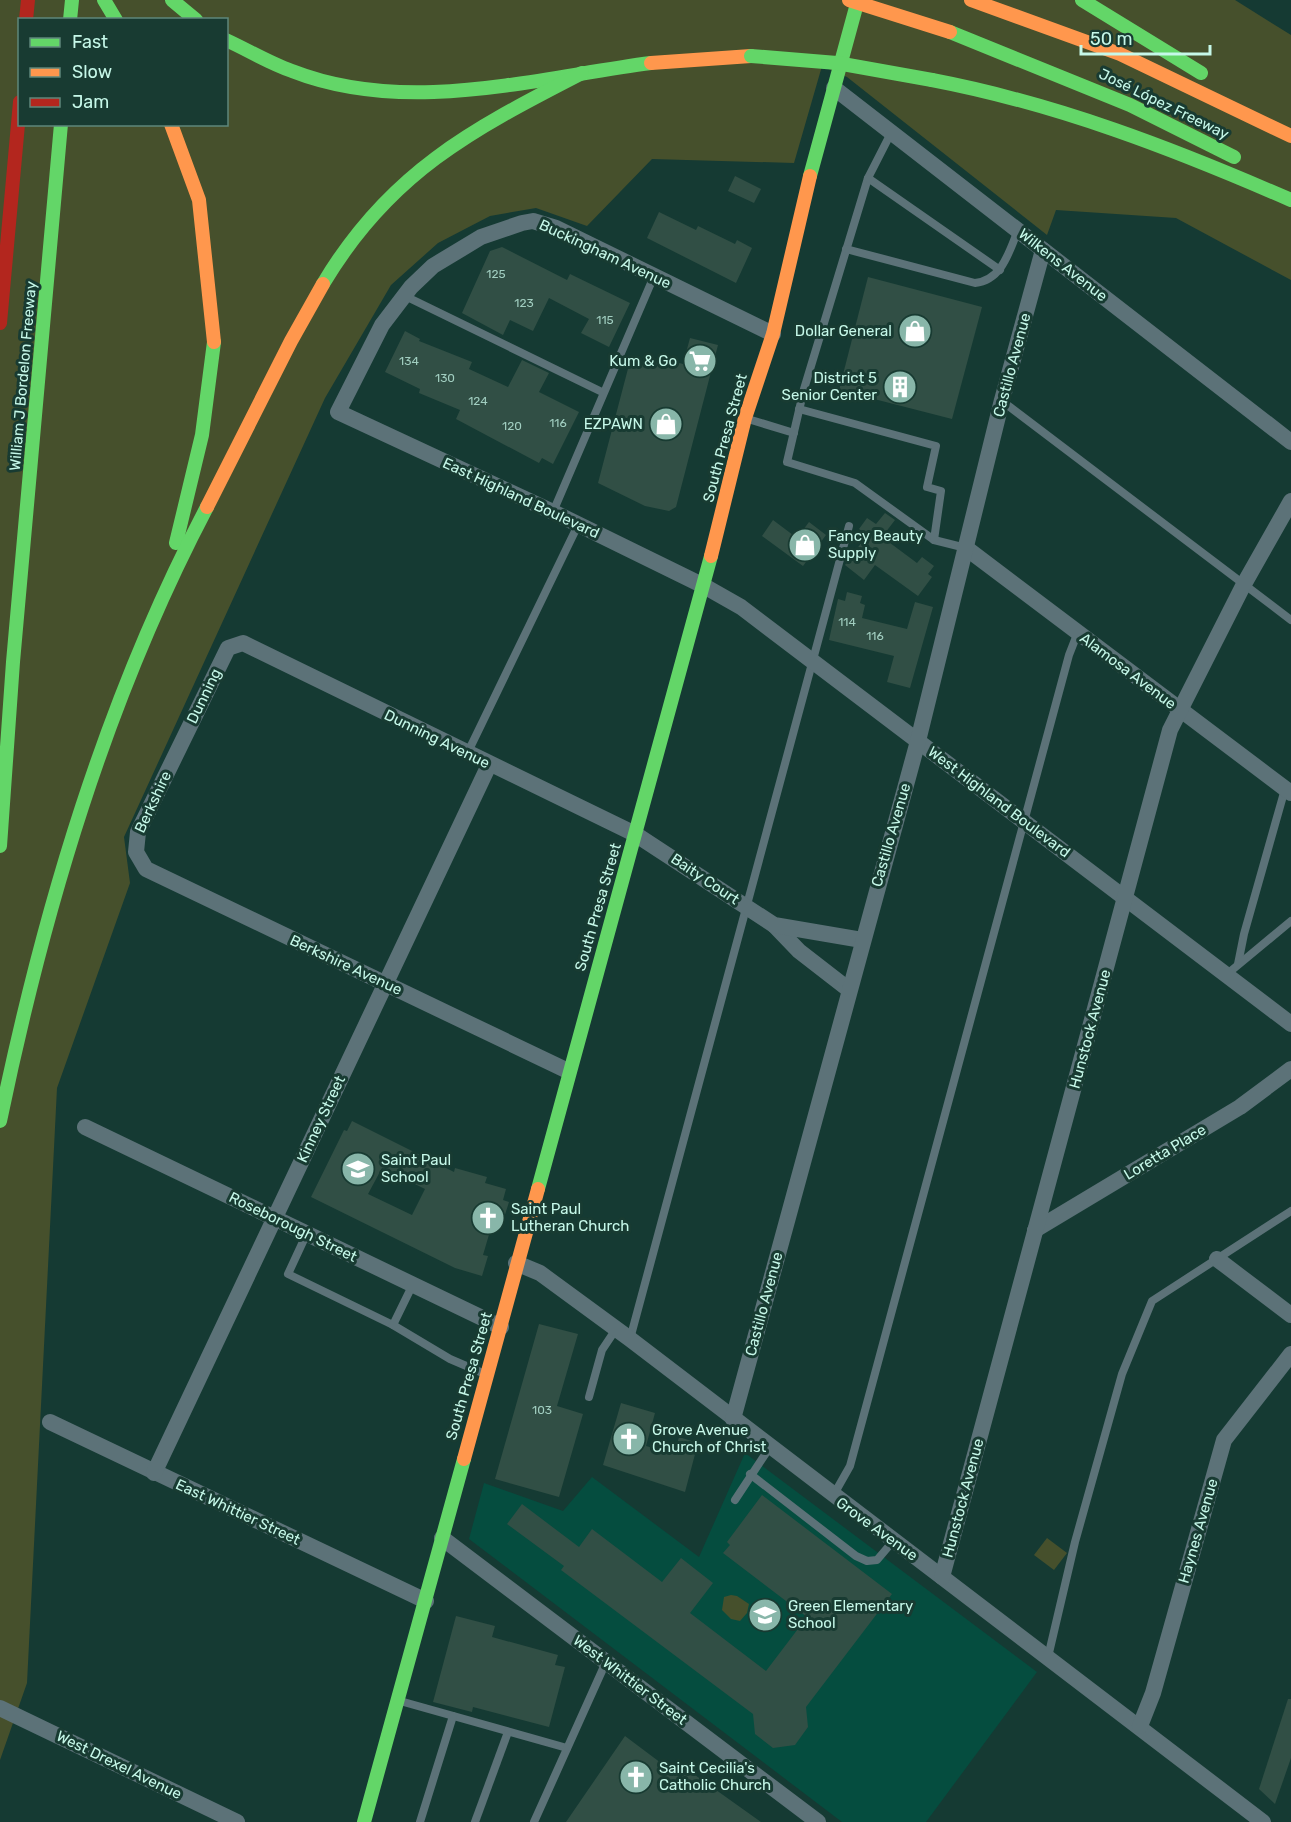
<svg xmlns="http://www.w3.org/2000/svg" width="1291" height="1822" viewBox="0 0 1291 1822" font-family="Rubik,sans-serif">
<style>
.built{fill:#054d3f}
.green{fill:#46502c;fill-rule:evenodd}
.building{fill:#314f45;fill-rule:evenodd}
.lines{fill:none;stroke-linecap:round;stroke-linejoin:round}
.lane{stroke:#5c7278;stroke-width:8}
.street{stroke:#5c7278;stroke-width:16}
.fast{stroke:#63d668;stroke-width:14}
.slow{stroke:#ff974d;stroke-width:14}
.jam{stroke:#b3261e;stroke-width:14}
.fast-bridge{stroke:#63d668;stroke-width:14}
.slow-bridge{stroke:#ff974d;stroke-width:14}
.labels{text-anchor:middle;stroke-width:6;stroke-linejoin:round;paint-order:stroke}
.number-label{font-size:12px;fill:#a1cec0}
.street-label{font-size:15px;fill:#c6f8e9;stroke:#183b32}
.poi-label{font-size:15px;fill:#c6f8e9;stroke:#183b32;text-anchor:start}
</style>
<rect width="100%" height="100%" fill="#153a33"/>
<polygon class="built" points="745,1453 1037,1672 926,1822 842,1822 469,1539 484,1483 563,1511 592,1477 699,1557"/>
<g class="green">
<path d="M0,0H1235L1291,35V280L1176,218L1056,210L1047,235L847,77L822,66L794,163L652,159L587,226L536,208L490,216L438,243L391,285L325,398L124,837L130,883L57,1088L27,1683L0,1760ZM20,20H226V124H20Z"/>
<polygon points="1047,1538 1067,1553 1054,1570 1034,1555"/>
<polygon points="731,1595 737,1596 749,1604 747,1613 740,1621 731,1619 722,1610 724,1597"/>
</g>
<g class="building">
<polygon points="735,176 761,189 754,203 728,191"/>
<polygon points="659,212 696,230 698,226 735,244 737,240 752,248 736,283 647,238"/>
<polygon points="502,247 567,280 570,274 630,303 609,347 581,333 589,319 549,298 533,331 510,320 503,335 462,313 490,251"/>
<polygon points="868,277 982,307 952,419 839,390"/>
<polygon points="405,331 420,339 419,341 472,362 469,369 508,387 522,360 549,373 539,392 579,412 553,464 542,458 539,463 456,419 460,410 419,393 420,389 385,372"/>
<polygon points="690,338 718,345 676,507 669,511 645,506 598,483 630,361 655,367 658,357 683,364"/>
<polygon points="885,513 895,520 882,537 917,563 922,557 934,566 928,574 932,577 918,596 875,565 864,580 845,565 867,535 859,529 867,518 876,524"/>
<polygon points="773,520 797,538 809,522 826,535 803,566 762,536"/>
<polygon points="847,592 862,596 860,603 865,605 862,618 907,629 915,602 933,607 910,688 887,682 894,656 829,640 838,599 845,601"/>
<path d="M352,1121L454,1172L455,1168L487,1177L485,1183L506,1189L503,1200L509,1202L502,1224L493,1221L483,1255L488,1256L482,1276L455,1268L311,1197L344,1130L347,1131ZM382,1168L425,1189L412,1215L368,1194Z"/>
<polygon points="539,1324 578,1334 557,1406 583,1414 559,1497 495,1479"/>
<polygon points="621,1403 655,1413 646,1446 674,1454 679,1437 698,1443 685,1492 603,1465"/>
<polygon points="762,1495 892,1594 806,1707 808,1727 795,1745 773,1748 755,1734 753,1714 561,1570 564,1566 507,1524 522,1504 579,1547 592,1529 662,1582 681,1558 713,1583 690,1613 766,1671 807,1617 723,1553 730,1545 727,1542"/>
<polygon points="456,1616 495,1626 492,1637 558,1655 555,1665 565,1667 549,1727 473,1707 472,1712 433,1702"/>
<polygon points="1288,1699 1291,1699 1291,1758 1275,1804 1259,1789"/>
<polygon points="625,1736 681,1778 688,1770 761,1822 566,1822"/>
</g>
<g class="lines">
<g class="lane">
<polyline points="891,133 868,178 804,389 787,462 855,483 934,540 966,548"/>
<polyline points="868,178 1000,270"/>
<path d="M846,249L975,283C1002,280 1009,252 1018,230"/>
<polyline points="405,296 602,392"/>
<polyline points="1002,401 1291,620"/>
<polyline points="799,409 936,446 927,487 941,491 934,540"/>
<polyline points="748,419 794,433"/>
<polyline points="553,512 654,276"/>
<polyline points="467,754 578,525"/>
<polyline points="1238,964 1244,934 1285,789"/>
<polyline points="1226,975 1291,921"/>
<polyline points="307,1233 288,1274 393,1325"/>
<polyline points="413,1284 393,1325 450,1359 485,1374"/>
<polyline points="630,1339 849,526"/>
<polyline points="589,1397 602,1350 616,1329"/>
<polyline points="750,1474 856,1556 867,1561 877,1560 894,1540"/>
<polyline points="833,1496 850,1466 1069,655 1078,632"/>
<polyline points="735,1500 770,1447"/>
<polyline points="1048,1657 1075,1542 1122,1374 1152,1301 1291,1211"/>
<polyline points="400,1701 567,1748"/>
<polyline points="420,1822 453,1716"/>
<polyline points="475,1822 508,1732"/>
<polyline points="534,1822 606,1662"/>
</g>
<g class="street">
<polyline points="834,88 1291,442"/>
<polyline points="773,334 556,228 533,221 522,223 481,237 433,266 411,287 382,325 338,412 553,512 704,586 741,607 1291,1024"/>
<polyline points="966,548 1291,793"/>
<polyline points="774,925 799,951 848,989"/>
<polyline points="568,1071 146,869 136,852 138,832 228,648 243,643 635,834 774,925 862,940"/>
<polyline points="85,1127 501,1327"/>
<polyline points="1035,1230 1240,1107 1291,1069"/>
<polyline points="1217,1259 1291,1315"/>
<polyline points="516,1263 540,1273 630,1339 1263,1822"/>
<polyline points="733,1419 918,741 1002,400 1043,250"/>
<polyline points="50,1422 426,1601"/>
<polyline points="154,1473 489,765"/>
<polyline points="442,1538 818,1822"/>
<polyline points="942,1577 1170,730 1244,584 1291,501"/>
<polyline points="0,1708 237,1822"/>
<polyline points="1140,1726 1153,1693 1224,1440 1291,1354"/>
</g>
<g class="fast">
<polyline points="104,0 116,20"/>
<polyline points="172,0 196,20"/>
<polyline points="1082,0 1201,73"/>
<polyline points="70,20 72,0"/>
<polyline points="950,32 1130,105 1234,157"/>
<path d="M226,40C248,50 269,63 292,71C407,116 535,78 651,63"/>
<path d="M932,80C1058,104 1174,149 1291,200"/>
<polyline points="810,176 858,0"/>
<path d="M323,284C389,173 471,130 582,73"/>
<polyline points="176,543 202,435 214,342"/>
<polyline points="0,846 13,662 61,124"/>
<path d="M0,1121C44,909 106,699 207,507"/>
<polyline points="538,1189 711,556"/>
<polyline points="364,1822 464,1459"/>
</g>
<g class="slow">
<polyline points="971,0 1120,54 1291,136"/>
<polyline points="651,63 751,56"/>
<polyline points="171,124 199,200 214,342"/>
<polyline points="207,507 291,341 323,284"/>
<polyline points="711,556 745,418 773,334 810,176"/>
<polyline points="464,1459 538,1189"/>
</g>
<g class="jam">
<polyline points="26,20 28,0"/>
<polyline points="0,323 20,102"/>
</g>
<polyline class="fast-bridge" points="751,56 837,63 932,80"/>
<polyline class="slow-bridge" points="849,0 950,32"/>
</g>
<defs>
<g id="shop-disc" transform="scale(1.725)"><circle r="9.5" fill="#88b6a9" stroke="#183b32"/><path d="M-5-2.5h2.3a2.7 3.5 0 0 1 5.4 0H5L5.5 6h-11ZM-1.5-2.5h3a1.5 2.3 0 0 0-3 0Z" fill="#fff"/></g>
<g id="supermarket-disc" transform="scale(1.725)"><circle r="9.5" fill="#88b6a9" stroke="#183b32"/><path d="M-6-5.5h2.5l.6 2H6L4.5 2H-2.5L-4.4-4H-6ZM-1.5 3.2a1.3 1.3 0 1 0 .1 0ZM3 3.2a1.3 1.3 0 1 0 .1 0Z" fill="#fff"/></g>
<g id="building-disc" transform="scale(1.725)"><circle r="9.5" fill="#88b6a9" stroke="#183b32"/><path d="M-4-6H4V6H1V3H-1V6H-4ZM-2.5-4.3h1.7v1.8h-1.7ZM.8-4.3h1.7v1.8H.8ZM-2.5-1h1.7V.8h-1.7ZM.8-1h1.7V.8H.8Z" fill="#fff"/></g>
<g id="school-disc" transform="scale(1.725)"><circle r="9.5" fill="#88b6a9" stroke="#183b32"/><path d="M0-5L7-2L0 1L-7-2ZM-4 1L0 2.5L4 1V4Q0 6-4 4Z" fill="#fff"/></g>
<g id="church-disc" transform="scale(1.725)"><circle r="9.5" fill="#88b6a9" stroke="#183b32"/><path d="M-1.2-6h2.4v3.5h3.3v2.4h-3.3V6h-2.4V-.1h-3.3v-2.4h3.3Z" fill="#fff"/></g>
</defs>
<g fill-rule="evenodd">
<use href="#shop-disc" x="915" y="331"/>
<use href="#supermarket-disc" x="700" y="361"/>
<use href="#building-disc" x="900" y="387"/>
<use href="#shop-disc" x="666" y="424"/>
<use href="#shop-disc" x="805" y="545"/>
<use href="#school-disc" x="358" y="1169"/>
<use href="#church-disc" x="488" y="1218"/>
<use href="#church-disc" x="629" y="1439"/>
<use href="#school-disc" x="765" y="1615"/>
<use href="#church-disc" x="636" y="1777"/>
</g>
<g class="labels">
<g class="number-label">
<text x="496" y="278">125</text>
<text x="524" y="307">123</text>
<text x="605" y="324">115</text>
<text x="409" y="365">134</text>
<text x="445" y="382">130</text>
<text x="478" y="405">124</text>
<text x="558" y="427">116</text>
<text x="512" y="430">120</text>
<text x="847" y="626">114</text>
<text x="875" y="640">116</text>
<text x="542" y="1414">103</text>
</g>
<g class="street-label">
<text transform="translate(1164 104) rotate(26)" y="5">José López Freeway</text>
<text transform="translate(605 254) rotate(25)" y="5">Buckingham Avenue</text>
<text transform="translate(1063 265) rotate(38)" y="5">Wilkens Avenue</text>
<text transform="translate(1012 365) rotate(-75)" y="5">Castillo Avenue</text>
<text transform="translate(23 376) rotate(-85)" y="5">William J Bordelon Freeway</text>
<text transform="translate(725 438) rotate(-75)" y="5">South Presa Street</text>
<text transform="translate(521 498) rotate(25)" y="5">East Highland Boulevard</text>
<text transform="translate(1128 671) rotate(37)" y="5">Alamosa Avenue</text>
<text transform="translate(204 696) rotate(-64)" y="5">Dunning</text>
<text transform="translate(437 739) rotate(26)" y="5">Dunning Avenue</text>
<text transform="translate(153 802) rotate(-65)" y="5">Berkshire</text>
<text transform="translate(999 802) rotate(37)" y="5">West Highland Boulevard</text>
<text transform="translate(891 835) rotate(-74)" y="5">Castillo Avenue</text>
<text transform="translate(705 879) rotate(34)" y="5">Baity Court</text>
<text transform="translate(598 907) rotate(-74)" y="5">South Presa Street</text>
<text transform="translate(346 965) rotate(25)" y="5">Berkshire Avenue</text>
<text transform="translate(1090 1029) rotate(-75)" y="5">Hunstock Avenue</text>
<text transform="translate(321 1119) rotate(-65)" y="5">Kinney Street</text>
<text transform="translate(1165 1152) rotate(-31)" y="5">Loretta Place</text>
<text transform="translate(293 1227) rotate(26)" y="5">Roseborough Street</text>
<text transform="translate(764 1304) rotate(-75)" y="5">Castillo Avenue</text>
<text transform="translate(469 1376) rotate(-74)" y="5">South Presa Street</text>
<text transform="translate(963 1498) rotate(-75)" y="5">Hunstock Avenue</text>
<text transform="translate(238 1512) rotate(25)" y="5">East Whittier Street</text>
<text transform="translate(877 1529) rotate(36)" y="5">Grove Avenue</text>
<text transform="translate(1198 1531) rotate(-74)" y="5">Haynes Avenue</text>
<text transform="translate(630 1680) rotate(37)" y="5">West Whittier Street</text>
<text transform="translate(119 1765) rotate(26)" y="5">West Drexel Avenue</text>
</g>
<g class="poi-label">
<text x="892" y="336" text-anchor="end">Dollar General</text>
<text x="677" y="366" text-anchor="end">Kum &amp; Go</text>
<text x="877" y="383" text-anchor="end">District 5<tspan x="877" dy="17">Senior Center</tspan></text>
<text x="643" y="429" text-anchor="end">EZPAWN</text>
<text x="828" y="541">Fancy Beauty<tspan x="828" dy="17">Supply</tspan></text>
<text x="381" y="1165">Saint Paul<tspan x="381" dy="17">School</tspan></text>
<text x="511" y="1214">Saint Paul<tspan x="511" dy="17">Lutheran Church</tspan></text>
<text x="652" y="1435">Grove Avenue<tspan x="652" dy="17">Church of Christ</tspan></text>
<text x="788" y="1611">Green Elementary<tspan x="788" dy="17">School</tspan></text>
<text x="659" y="1773">Saint Cecilia's<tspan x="659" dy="17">Catholic Church</tspan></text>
</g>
</g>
<rect x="18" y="18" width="210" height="108" fill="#183b32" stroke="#5e877b" stroke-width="1.5"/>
<rect x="30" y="38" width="30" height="9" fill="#63d668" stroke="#5e877b" stroke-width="1.5"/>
<text x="72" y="48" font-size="18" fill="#c6f8e9">Fast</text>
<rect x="30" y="68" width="30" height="9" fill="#ff974d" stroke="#5e877b" stroke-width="1.5"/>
<text x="72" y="78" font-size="18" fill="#c6f8e9">Slow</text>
<rect x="30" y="98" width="30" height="9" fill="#b3261e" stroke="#5e877b" stroke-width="1.5"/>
<text x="72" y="108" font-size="18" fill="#c6f8e9">Jam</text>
<path d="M1081 45v9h129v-9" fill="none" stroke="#c6f8e9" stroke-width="3"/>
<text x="1090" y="45" font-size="18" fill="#c6f8e9" stroke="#183b32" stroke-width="4.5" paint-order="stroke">50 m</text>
</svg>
